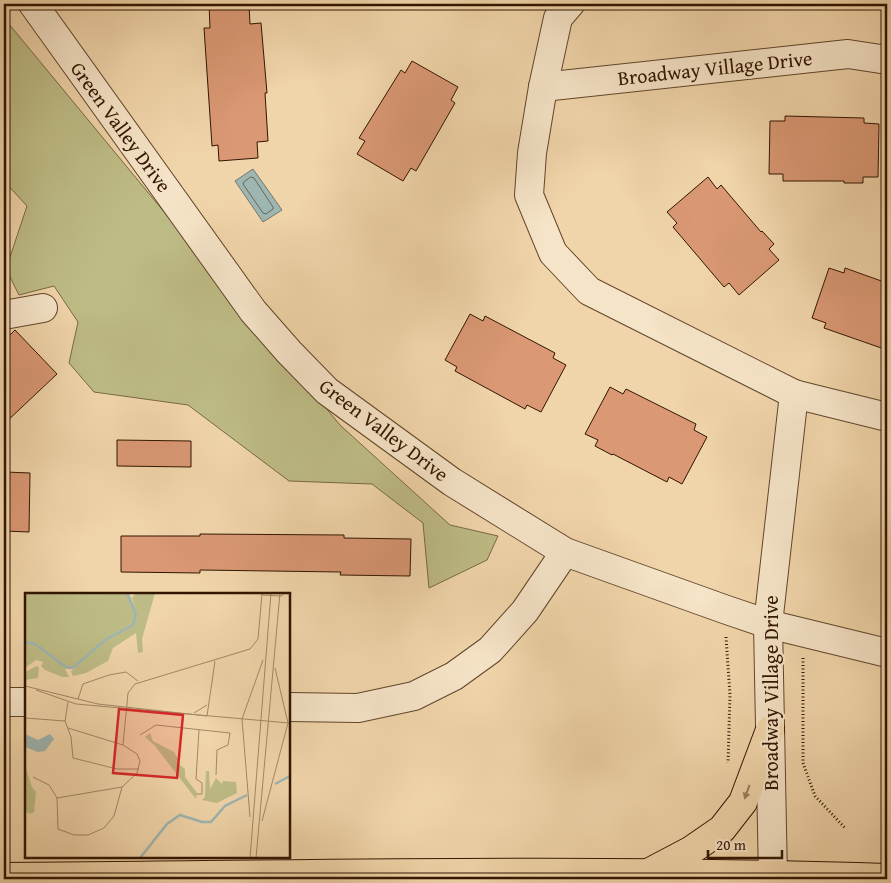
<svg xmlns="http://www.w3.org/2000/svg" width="891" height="883" viewBox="0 0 891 883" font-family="'Gentium Book Plus',serif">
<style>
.green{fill:#bebc86;stroke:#786843}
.water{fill:#9eb6b2;stroke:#72766b}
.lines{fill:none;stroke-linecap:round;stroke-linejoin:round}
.shore{stroke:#686659;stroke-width:1}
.building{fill:#da9874;stroke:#311500}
.minor-casing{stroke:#61452a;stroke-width:30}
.major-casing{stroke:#311500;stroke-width:30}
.path{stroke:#311500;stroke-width:3;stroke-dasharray:1 2.5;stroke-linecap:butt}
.minor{stroke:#f6e4c8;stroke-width:28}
.major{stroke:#f1d5aa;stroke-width:28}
.oneway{fill:#9b7f5e}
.labels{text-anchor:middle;stroke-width:4.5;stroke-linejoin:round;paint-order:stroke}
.street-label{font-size:20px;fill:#311500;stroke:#f6e4c8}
.inset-river{fill:none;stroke:#9eb6b2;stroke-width:2.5}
.inset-road{fill:none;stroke:#a48866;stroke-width:1}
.view{fill:#d62828;fill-opacity:0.15;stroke:#d62828;stroke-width:2.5}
.inset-edge{fill:none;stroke:#311500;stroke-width:2.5}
</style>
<rect width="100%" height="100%" fill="#f1d5aa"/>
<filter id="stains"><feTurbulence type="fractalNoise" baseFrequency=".004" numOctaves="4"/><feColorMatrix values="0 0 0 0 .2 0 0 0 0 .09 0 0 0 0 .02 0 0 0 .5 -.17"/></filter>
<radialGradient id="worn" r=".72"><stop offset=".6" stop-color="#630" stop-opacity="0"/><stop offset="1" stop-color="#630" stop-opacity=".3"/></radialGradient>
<polygon class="green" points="4,18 340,425 450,525 498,536 487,560 429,588 423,523 372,484 289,481 188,405 94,392 69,363 78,322 54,286 19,295 6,269 27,206 4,181"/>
<polygon class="water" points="253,169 282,210 263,222 235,181"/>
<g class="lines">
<polygon class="shore" points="251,177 254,178 273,207 273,209 266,214 263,213 243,184 244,182"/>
</g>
<g class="building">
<polygon points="209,4 249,4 250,24 261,23 267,93 265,93 268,141 257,142 258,158 219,161 218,145 212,146 204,28 210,28"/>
<polygon points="412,61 458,87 451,100 455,103 416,171 411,168 403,181 357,154 365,141 359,138 401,70 405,73"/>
<polygon points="785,116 864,118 864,123 879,124 878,177 863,177 863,183 844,183 844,181 783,181 783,174 769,174 770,121 785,121"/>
<polygon points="708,177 717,189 721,185 761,232 762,231 774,244 769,249 779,260 739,295 729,283 724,287 673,227 677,223 667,212"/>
<polygon points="829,268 844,273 845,268 887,283 887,350 824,328 826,323 812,318"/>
<polygon points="470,314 483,321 485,316 555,353 553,358 566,365 541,412 527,405 525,409 455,371 457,367 445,360"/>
<polygon points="15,330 57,374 4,424 4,341"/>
<polygon points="610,387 623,394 626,389 696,424 694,430 707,437 682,484 669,477 667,482 613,454 612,455 595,446 598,440 585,434"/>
<polygon points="117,440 191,441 191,467 117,466"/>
<polygon points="5,472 30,473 29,532 4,531"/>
<polygon points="200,534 344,535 344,538 411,539 410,576 340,575 341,572 200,570 200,573 121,572 121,536 200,536"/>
</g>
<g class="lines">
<g class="minor-casing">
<g id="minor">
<polyline points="33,4 253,311 289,352 327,391 452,482 565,552 724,609 768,624 887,653"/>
<polyline points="570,4 558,18 543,87 532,153 529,195 553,253 589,291 794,394 887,417"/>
<polyline points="543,87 848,54 887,60"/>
<polyline points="4,315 43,308"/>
<polyline points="4,702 26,702"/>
<polyline points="289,707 358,708 414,696 454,676 490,650 525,611 565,552"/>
<polyline points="773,879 768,624 794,394"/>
</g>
</g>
<g class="major-casing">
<g id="major">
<polyline points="652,871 690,851 722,829 743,802 770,730"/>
<path d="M4,877C298,875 593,868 887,878"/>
</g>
</g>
<g class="path">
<polyline points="726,637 730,695 728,763"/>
<polyline points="803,658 803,763 815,796 845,828"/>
</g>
<use href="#minor" class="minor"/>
<use href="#major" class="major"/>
</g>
<defs><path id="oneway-solid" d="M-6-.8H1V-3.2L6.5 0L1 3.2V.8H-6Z" transform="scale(1.25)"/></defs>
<use class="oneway" href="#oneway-solid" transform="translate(747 792) rotate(110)"/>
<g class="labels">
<g class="street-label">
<text transform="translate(715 68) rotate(-6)" y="7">Broadway Village Drive</text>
<text transform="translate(121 127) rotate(54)" y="7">Green Valley Drive</text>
<text transform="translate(384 430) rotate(37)" y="7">Green Valley Drive</text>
<text transform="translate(771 693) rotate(-90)" y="7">Broadway Village Drive</text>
</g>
</g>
<g transform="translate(25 593)">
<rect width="265" height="265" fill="#f1d5aa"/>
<path d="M0,0H104L110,14L107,5L111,0H130L117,46L118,59L113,60L111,40L88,55L83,68L61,80L48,83L46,78L51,75L40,76L44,84H37L20,77L16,73L18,69L11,67L0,75ZM12,73L14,74L13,85L0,87V79ZM125,140L128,148L149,159L153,166L152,170L160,176V184L172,200L171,206L130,153L120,144ZM0,172L7,194L11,199L9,219L5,221L0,218ZM181,178H184L185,196L191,185L197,191L198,188L211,189L212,200L192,210L177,207L180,204Z" fill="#bebc86"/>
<path d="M0,141L13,147L25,141L29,146L20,158L13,159L0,154Z" fill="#9eb6b2"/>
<path class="inset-river" d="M0,49L10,51L41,74L48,75L80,47L108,32L111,22L102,0M250,191L265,183M115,265L142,231L155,222L177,229H186L200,213L222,202"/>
<path class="inset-road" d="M237,2L257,3L259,0M0,93L73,111L182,123M11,97L51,111L264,130M53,106L58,91L84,82L101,79L113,88M43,109L40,128L46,144L48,165L92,176H114M169,120L182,112M182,123L190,68M0,125L40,128M115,142L131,132L205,140L203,152L192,157L191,182M98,152L103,100L110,91L225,56L233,46L237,1M8,184L24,192L32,205L97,194L112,180L115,168L112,161L98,152L43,135M172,201H177V190L171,186L174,137M32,205L33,236L49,242H63L79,235L89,223L97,194M225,224L217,126L238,67M237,228L263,130L250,75M225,265L246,0M231,265L255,0"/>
<path class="view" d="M94,116L158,122L152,185L88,180Z"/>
<rect width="265" height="265" class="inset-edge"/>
</g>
<rect width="891" height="883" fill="none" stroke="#f1d5aa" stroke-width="20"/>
<rect x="5" y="5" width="881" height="873" fill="none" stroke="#311500" stroke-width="2.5"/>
<rect x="10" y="10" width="871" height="863" fill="none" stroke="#311500"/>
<path d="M708 850v8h74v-8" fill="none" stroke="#311500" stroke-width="2.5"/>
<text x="716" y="850" font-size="15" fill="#311500" stroke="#f6e4c8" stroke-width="4" paint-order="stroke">20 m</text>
<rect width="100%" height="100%" filter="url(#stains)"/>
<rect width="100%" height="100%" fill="url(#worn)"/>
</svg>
